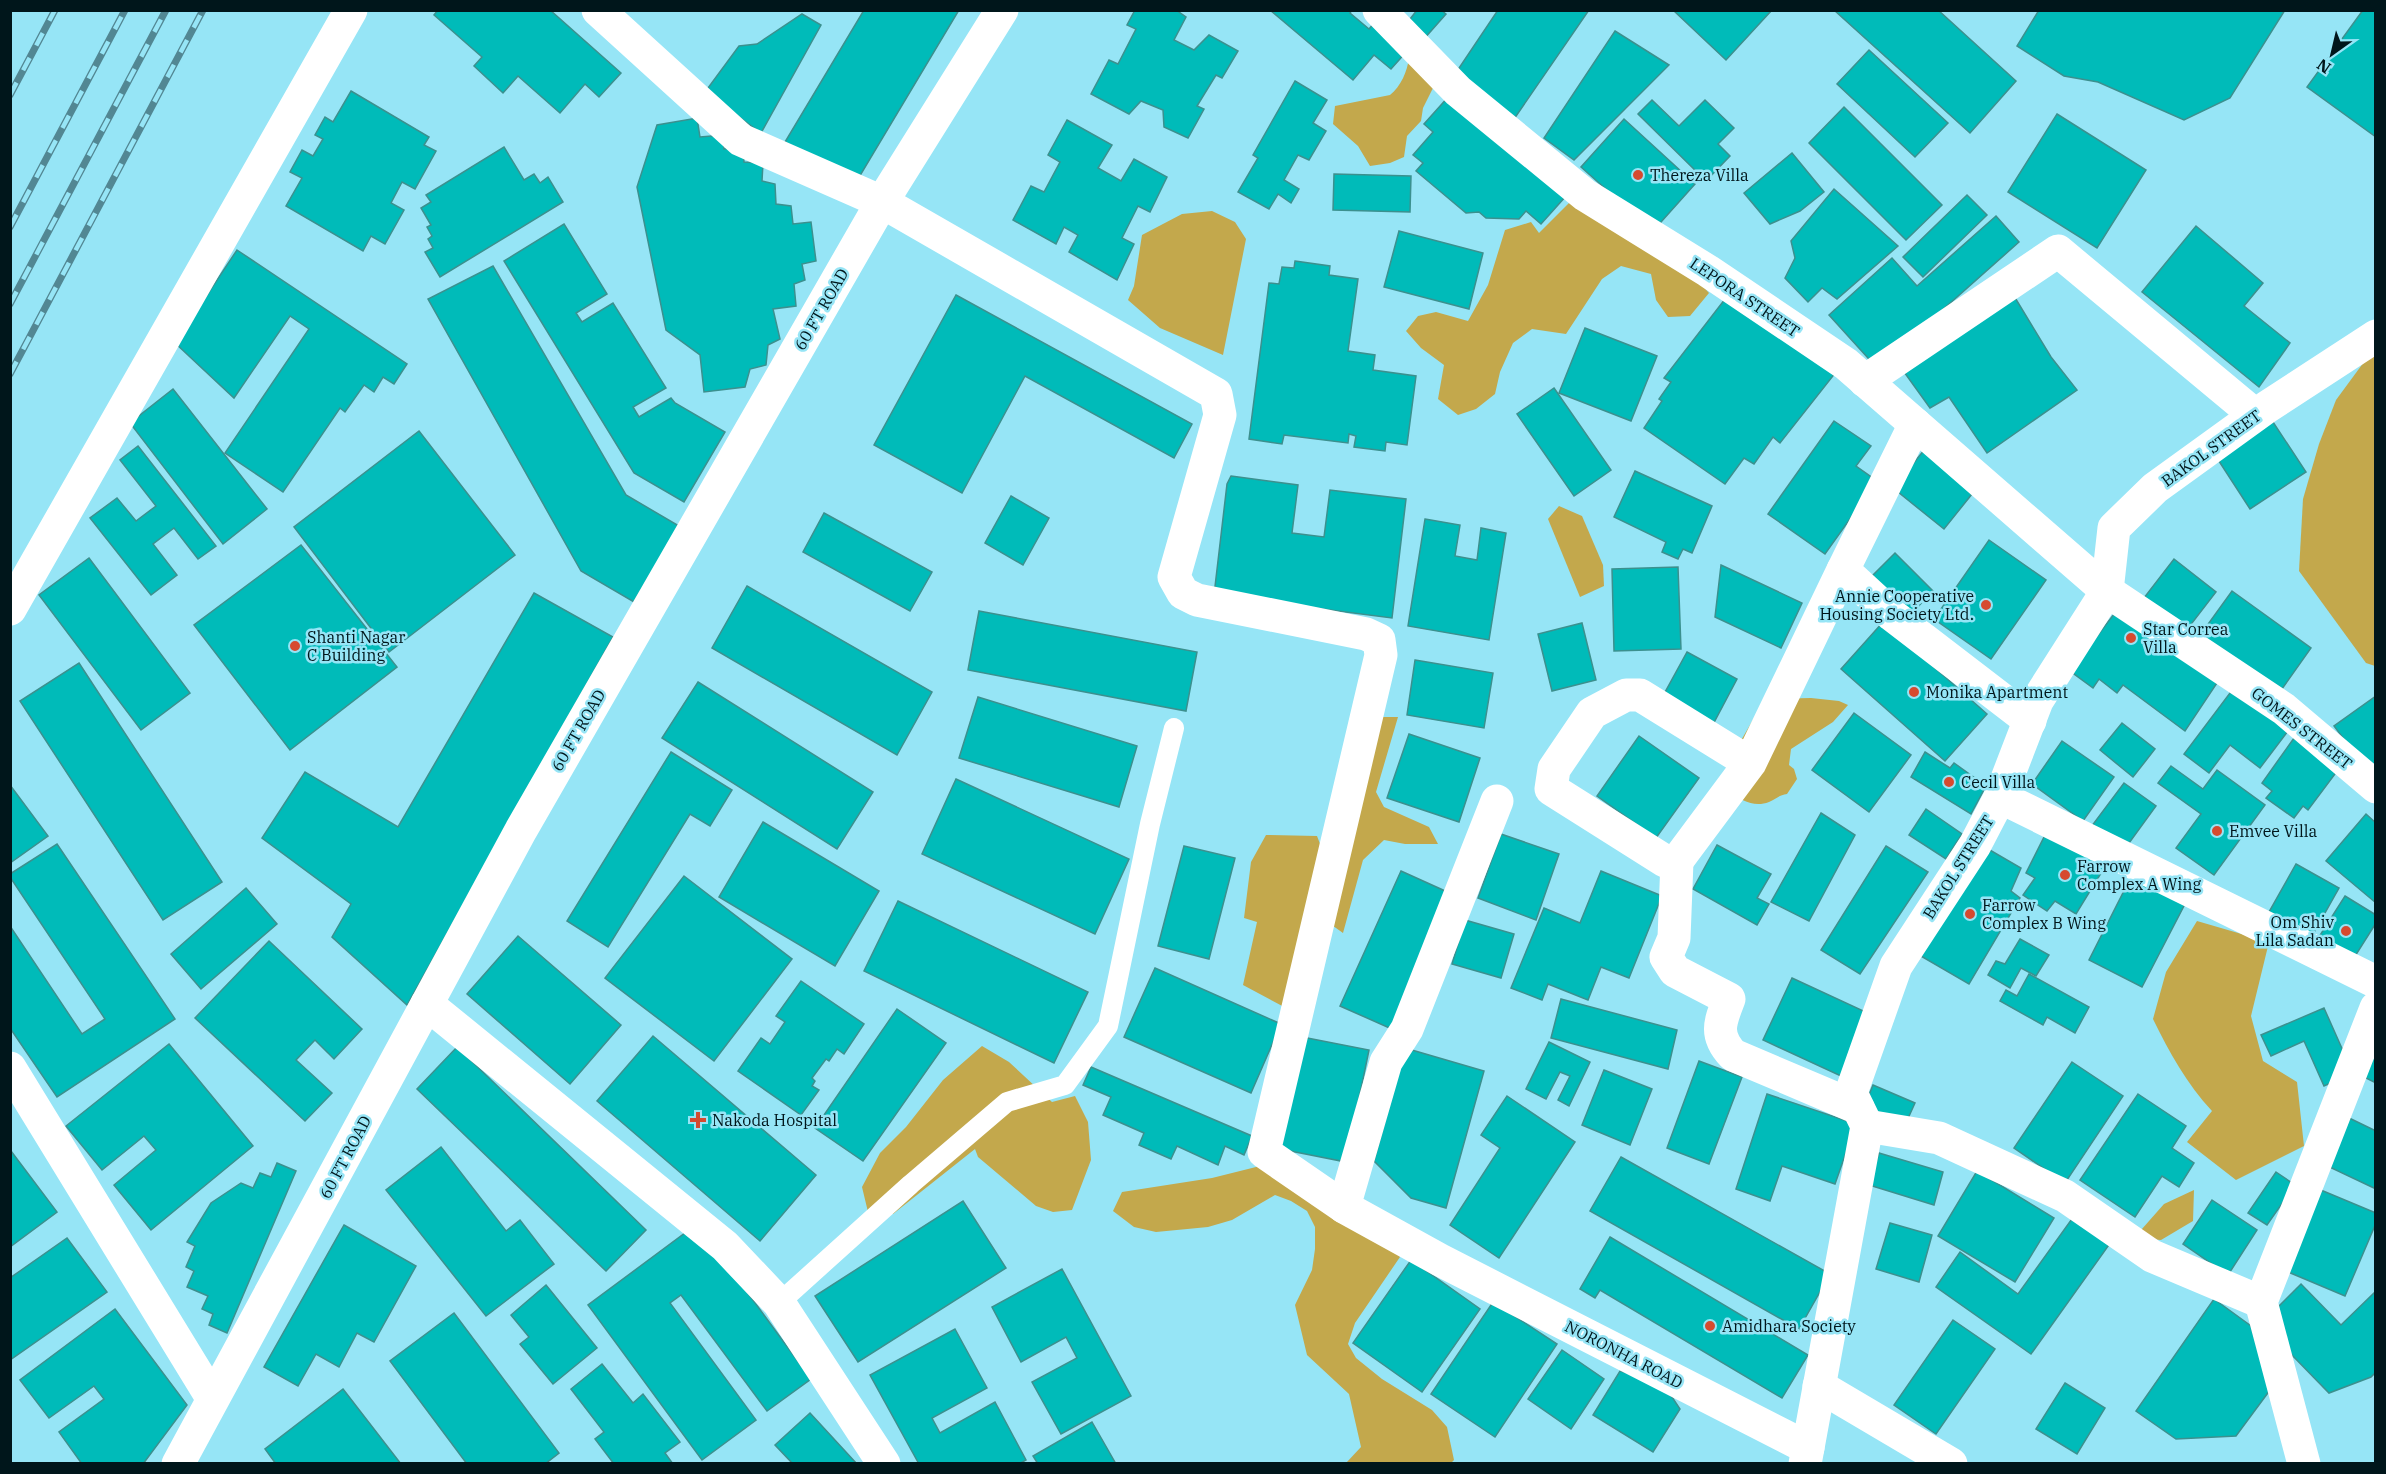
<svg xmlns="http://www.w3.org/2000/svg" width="2386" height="1474" viewBox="0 0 2386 1474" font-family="'IBM Plex Serif',serif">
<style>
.green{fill:#c3a84c}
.building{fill:#00bbb9;stroke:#3c908e;stroke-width:1.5}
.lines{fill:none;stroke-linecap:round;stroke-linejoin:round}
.service{stroke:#fff;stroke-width:20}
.minor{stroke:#fff;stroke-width:33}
.tertiary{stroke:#fff;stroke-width:33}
.rail-casing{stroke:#528793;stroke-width:7}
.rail{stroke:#96e5f6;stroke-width:4.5;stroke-dasharray:14;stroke-linecap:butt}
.poi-dot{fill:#d64a2f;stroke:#96e5f6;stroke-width:2}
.labels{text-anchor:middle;stroke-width:5;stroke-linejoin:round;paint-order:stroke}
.poi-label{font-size:16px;fill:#00161b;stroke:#96e5f6;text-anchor:start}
.street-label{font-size:16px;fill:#00161b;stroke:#96e5f6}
</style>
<rect width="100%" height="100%" fill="#96e5f6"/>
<g class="green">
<path d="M1409,58L1434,86L1423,108L1421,121L1407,136L1404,157L1390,163L1370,166L1358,146L1333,124L1335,106L1390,95C1401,86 1407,72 1409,58Z"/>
<polygon points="1571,201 1699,282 1709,293 1690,316 1668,317 1656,300 1651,274 1621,266 1602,279 1566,334 1532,329 1513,343 1500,372 1495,394 1476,409 1458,415 1438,399 1444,365 1421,348 1406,331 1418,316 1436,312 1468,321 1488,285 1505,230 1531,222 1539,233"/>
<polygon points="1212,211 1235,222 1246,239 1223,355 1160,328 1128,300 1134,286 1142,235 1182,214"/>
<polygon points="2375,347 2375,666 2366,663 2299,571 2303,499 2319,444 2336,400"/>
<polygon points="1559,506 1582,516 1603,565 1604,586 1580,597 1548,519"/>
<path d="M1811,698L1839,701L1848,705L1833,722L1791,749L1789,765L1794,769L1797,779L1787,794C1779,795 1776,799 1769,802C1754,808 1741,800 1729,792L1728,763L1758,711L1769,699Z"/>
<polygon points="1378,717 1398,717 1376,792 1384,807 1429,827 1438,844 1405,844 1384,840 1363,860 1343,933 1329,923"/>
<polygon points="1266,835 1317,836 1322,849 1286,1008 1243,985 1257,922 1244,918 1251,862"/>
<path d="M2197,921L2269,942L2251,1016L2263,1061L2297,1082L2304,1146L2236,1180L2187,1142L2212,1111C2187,1084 2169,1052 2153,1019L2166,972Z"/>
<polygon points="982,1046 1009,1062 1052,1102 1075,1096 1088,1122 1091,1160 1072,1210 1053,1212 1036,1206 978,1157 975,1149 893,1214 868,1212 862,1187 880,1153 906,1127 943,1080"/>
<polygon points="1260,1166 1395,1248 1400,1257 1355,1323 1348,1344 1356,1358 1382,1379 1432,1410 1447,1427 1454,1460 1451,1463 1346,1463 1361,1447 1349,1394 1307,1355 1295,1305 1312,1270 1315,1249 1315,1227 1307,1211 1291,1201 1275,1195 1232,1220 1208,1227 1156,1232 1134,1227 1113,1211 1122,1192 1212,1178"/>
<polygon points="2194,1190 2193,1221 2161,1240 2134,1238 2164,1204"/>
</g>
<g class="building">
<polygon points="438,10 550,10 621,73 599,97 585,84 560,113 518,76 503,93 474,66 482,57 434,15"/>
<polygon points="864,10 959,10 855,184 785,142"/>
<polygon points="1135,10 1176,10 1186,17 1174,40 1194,50 1209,35 1238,51 1222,78 1216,75 1197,106 1204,109 1188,138 1164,127 1163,110 1141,101 1129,114 1091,94 1109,60 1118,64 1136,29 1127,25"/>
<polygon points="1270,10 1352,10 1350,13 1369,29 1374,23 1407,51 1391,69 1374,55 1353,80"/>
<polygon points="1417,10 1441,10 1446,14 1424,39 1407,23"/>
<polygon points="1498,10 1589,10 1512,122 1451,80"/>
<polygon points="1673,10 1772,10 1726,60"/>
<polygon points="1834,10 1938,10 2016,81 1970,133"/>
<polygon points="2039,10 2285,10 2230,98 2184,120 2098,82 2064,76 2017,46"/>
<polygon points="2363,10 2376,10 2376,137 2307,87"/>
<polygon points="802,14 821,25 761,133 705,92 739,46 757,44"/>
<polygon points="1615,31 1669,65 1574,160 1544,138"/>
<polygon points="1869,50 1948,123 1915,157 1837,84"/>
<polygon points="1295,81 1327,100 1313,123 1326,131 1309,160 1298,155 1284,180 1299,189 1291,203 1278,194 1269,209 1238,192 1258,158 1253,155"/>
<polygon points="351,91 429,137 424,145 436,151 415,189 402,182 391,203 404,210 385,244 371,236 363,251 286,206 302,178 290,172 302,150 313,156 323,139 315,135 325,117 333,122"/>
<polygon points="1449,96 1566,196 1541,224 1526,211 1519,219 1486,218 1479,212 1466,213 1416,171 1423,163 1413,155 1433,132 1424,124"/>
<polygon points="1652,100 1679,126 1705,100 1734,128 1718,144 1730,156 1706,181 1638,114"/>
<polygon points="1844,107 1942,205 1906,240 1809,143"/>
<polygon points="2057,114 2146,170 2097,248 2008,192"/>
<polygon points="697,118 700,137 723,135 724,149 743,147 744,162 763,163 762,181 775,184 776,204 791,206 793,224 811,222 816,261 802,264 805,280 794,284 796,306 773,309 780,339 768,345 766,365 750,369 745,387 704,392 700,355 666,330 637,187 657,125"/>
<polygon points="1624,119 1695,184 1653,231 1581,167"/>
<polygon points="1067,120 1112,145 1098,168 1121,181 1134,159 1167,177 1150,212 1138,206 1122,238 1134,244 1117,280 1069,252 1078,235 1064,227 1056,244 1013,220 1031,186 1044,192 1060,162 1048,155"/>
<polygon points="504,147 524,180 534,174 540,183 548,177 563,202 440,277 425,252 433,248 428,239 432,236 427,227 431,225 421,208 431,202 426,195"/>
<polygon points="1792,153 1824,192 1800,211 1770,224 1744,193"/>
<polygon points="1334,174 1411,176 1410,212 1333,210"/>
<polygon points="1834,189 1898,246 1837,299 1822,288 1808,302 1785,278 1795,258 1791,241"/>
<polygon points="1967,195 1987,215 1923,277 1903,257"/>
<polygon points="1996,216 2019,242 1877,368 1829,315 1892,258 1917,286"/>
<polygon points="564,224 607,294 576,313 582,322 613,303 666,388 633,407 639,417 671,398 675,403 725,432 684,502 634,473 504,261"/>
<polygon points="2196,226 2263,283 2244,306 2290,343 2259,387 2142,292"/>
<polygon points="1399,231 1483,253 1469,309 1384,287"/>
<polygon points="237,250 407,364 394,384 383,377 374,392 364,385 345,412 340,408 283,492 225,453 309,329 290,316 234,398 175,343"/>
<polygon points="1295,261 1330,266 1329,275 1358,279 1348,351 1375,355 1373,370 1416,376 1407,445 1386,442 1385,451 1354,447 1356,436 1349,434 1348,443 1284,435 1282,444 1249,439 1269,283 1279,284 1282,267 1294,268"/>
<polygon points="493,266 626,495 679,526 634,602 581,571 428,299"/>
<polygon points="1732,290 1840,367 1780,443 1773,437 1754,464 1744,458 1725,484 1644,428 1662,401 1659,399 1671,382 1664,378"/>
<polygon points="2011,291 2051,357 2077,390 1987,453 1949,397 1930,408 1904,372"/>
<polygon points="956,295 1192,424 1174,458 1025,376 962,493 874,445"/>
<polygon points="1585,328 1657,356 1631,421 1559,393"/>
<polygon points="1554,388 1611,470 1574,496 1517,414"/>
<polygon points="173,389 267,509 223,544 130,423"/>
<polygon points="2269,416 2306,472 2250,509 2213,452"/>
<polygon points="1834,421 1871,446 1856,466 1877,481 1825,554 1768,514"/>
<polygon points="419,431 515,555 389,652 294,527"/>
<polygon points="138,446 216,546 198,559 174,528 153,544 177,575 151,595 90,518 117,498 136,521 156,506 120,460"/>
<polygon points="1925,449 1976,489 1944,529 1893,488"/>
<polygon points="1635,471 1712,506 1692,553 1683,549 1678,559 1662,552 1666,542 1614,517"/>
<polygon points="1231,476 1298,485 1292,533 1324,537 1330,490 1406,499 1392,618 1214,595 1227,484"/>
<polygon points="1011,496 1049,518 1023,565 985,543"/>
<polygon points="824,513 932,572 910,611 803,552"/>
<polygon points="1425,519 1460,525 1455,556 1477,560 1481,528 1506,533 1489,640 1408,626"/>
<polygon points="1989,540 2046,580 1991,659 1934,619"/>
<polygon points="301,545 397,667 290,750 194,625"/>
<polygon points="1895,553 1933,591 1908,617 1870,578"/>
<polygon points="89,558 190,693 141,730 39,595"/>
<polygon points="2174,559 2216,592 2182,636 2140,603"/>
<polygon points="1721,565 1802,603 1781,648 1715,617"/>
<polygon points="1678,567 1681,649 1614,651 1612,569"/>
<polygon points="747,586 932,692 897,755 712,648"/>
<polygon points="2232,591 2311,648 2277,696 2198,638"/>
<polygon points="534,593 613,637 407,1005 332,937 351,904 262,838 305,772 398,827"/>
<polygon points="2121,605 2221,677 2185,731 2123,685 2117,693 2099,679 2093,688 2070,671"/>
<polygon points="979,611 1197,652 1186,711 968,670"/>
<polygon points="1883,622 1987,714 1945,761 1841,669"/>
<polygon points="1582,623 1596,680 1552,691 1538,634"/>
<polygon points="1687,652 1737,679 1709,732 1658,705"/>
<polygon points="1415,660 1493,673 1484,728 1407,715"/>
<polygon points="79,663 222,882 163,920 20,701"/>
<polygon points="698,682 873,792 837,849 662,738"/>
<polygon points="2236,685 2291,727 2260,768 2230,745 2209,773 2184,754"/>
<polygon points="2376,696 2376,770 2370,774 2334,726"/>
<polygon points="978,697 1137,746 1119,807 959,758"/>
<polygon points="1854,713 1911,755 1869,812 1812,770"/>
<polygon points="2122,723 2155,749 2133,777 2100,750"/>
<polygon points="1409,734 1480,758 1459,822 1387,798"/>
<polygon points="1639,736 1699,778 1656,838 1597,796"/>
<polygon points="2294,738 2338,770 2308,810 2303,806 2294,818 2266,798 2272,791 2262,783"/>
<polygon points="2062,741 2114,777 2083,821 2032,784"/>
<polygon points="671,752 732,790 710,826 690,814 608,947 567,921"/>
<polygon points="1925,752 1950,768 1954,763 1986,786 1971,814 1911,777"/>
<polygon points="2171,766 2203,789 2217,770 2265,805 2214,875 2176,848 2201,814 2158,783"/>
<polygon points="956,779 1129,859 1095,934 922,854"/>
<polygon points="2124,783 2156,806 2124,850 2091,827"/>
<polygon points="10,785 48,836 10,863"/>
<polygon points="1926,809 1962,834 1946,859 1909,835"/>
<polygon points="1821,813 1855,835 1809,921 1771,902"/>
<polygon points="2366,814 2376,823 2376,903 2326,861"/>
<polygon points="763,822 879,891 835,966 719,897"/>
<polygon points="2046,833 2106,865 2076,914 2055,901 2047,911 2023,895 2035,878 2026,873"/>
<polygon points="1501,834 1559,854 1536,920 1478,898"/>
<polygon points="1976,842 2021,868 2011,891 2020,898 1969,984 1907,948"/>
<polygon points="57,844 175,1019 57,1097 10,1028 10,926 82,1034 105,1019 10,877 10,874"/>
<polygon points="1717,845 1771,874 1757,898 1769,904 1757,925 1693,889"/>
<polygon points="1184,846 1235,858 1209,959 1158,946"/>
<polygon points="1886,846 1928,872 1860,974 1821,950"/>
<polygon points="2296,864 2339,888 2312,936 2269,912"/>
<polygon points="1401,871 1454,895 1394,1030 1340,1006"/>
<polygon points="1601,871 1662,896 1629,978 1601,967 1588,1000 1548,984 1542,1000 1511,988 1544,908 1580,923"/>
<polygon points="2133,873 2187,900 2142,987 2089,960"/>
<polygon points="684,876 792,959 714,1061 605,978"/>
<polygon points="246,888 277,924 201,989 171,954"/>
<polygon points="2345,896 2376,915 2376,923 2352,961 2317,940"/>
<polygon points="898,901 1088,992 1054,1063 864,971"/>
<polygon points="1465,920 1514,934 1501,978 1452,964"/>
<polygon points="518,936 621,1025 570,1084 467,994"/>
<polygon points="2020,939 2049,955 2036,976 2021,968 2010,988 1988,975 1996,961 2005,964"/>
<polygon points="269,941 362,1029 334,1059 315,1040 296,1060 332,1093 305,1121 195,1018"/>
<polygon points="1155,968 1281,1024 1251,1093 1124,1037"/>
<polygon points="2029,974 2089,1007 2075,1033 2047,1017 2043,1025 2000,1001 2006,990 2017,996"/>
<polygon points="1792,978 1870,1014 1841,1076 1763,1040"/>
<polygon points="801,981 864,1024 844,1054 837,1049 829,1061 826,1059 812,1078 815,1081 812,1086 819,1090 801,1115 738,1071 761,1038 770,1044 785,1022 776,1016"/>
<polygon points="1561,999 1677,1030 1668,1069 1551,1038"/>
<polygon points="2324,1008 2348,1062 2344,1077 2324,1086 2304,1041 2271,1056 2261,1035"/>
<polygon points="897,1009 946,1043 863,1161 815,1128"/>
<polygon points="2376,1033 2376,1083 2354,1072"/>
<polygon points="1292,1035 1369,1050 1346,1162 1270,1147"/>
<polygon points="653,1036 816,1175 760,1241 597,1101"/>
<polygon points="1549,1042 1590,1062 1569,1106 1558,1100 1570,1076 1560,1072 1546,1099 1526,1089"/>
<polygon points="169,1044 253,1146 151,1230 114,1185 156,1150 144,1136 102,1170 66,1126"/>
<polygon points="457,1047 646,1230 606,1271 417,1089"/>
<polygon points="1405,1048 1484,1071 1446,1208 1411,1198 1374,1161"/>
<polygon points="1699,1061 1742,1077 1709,1164 1667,1148"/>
<polygon points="2072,1062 2123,1096 2065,1183 2014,1148"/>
<polygon points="1091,1067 1252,1136 1244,1155 1225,1146 1218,1165 1177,1146 1171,1159 1139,1145 1144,1133 1103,1115 1111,1097 1083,1085"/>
<polygon points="1604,1070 1652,1089 1630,1145 1582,1125"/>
<polygon points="1873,1085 1915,1103 1905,1125 1864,1107"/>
<polygon points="1767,1094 1856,1124 1835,1184 1782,1166 1770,1201 1736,1189"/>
<polygon points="2138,1094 2186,1126 2172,1148 2194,1163 2179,1187 2162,1176 2135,1217 2080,1180"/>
<polygon points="1507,1096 1575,1142 1499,1258 1450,1225 1500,1148 1481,1135"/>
<polygon points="2345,1116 2376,1131 2376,1189 2323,1164"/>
<polygon points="441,1147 506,1231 520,1220 554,1264 486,1316 386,1190"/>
<polygon points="11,1151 57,1212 10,1247 10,1152"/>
<polygon points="1879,1153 1943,1172 1934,1205 1869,1185"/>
<polygon points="1621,1157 1830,1274 1799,1329 1590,1211"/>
<polygon points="277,1163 296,1171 227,1333 209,1325 213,1314 202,1309 208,1296 187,1287 194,1271 186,1267 195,1246 187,1242 211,1203 241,1183 253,1188 260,1173 271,1177"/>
<polygon points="1977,1171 2054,1218 2015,1282 1938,1236"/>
<polygon points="2276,1172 2295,1185 2267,1225 2248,1213"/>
<polygon points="2316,1188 2376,1213 2376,1223 2345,1296 2281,1269"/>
<polygon points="2212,1200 2257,1230 2228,1275 2183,1244"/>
<polygon points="963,1201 1006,1268 858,1362 815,1296"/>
<polygon points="2074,1216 2111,1242 2031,1354 1936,1287 1960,1252 2018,1294"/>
<polygon points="1890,1223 1932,1235 1919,1282 1876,1269"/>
<polygon points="697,1224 811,1379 767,1411 681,1295 670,1303 756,1420 702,1460 588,1305"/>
<polygon points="344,1225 416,1266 374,1342 357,1333 339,1367 316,1354 298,1386 264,1367"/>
<polygon points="1610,1237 1808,1355 1782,1398 1600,1290 1595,1298 1580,1289"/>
<polygon points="67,1238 107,1292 10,1360 10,1278"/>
<polygon points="1411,1260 1480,1309 1422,1392 1353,1343"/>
<polygon points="1062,1269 1131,1396 1061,1434 1032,1382 1077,1358 1066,1337 1021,1362 992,1307"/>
<polygon points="2301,1284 2341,1325 2376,1291 2376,1372 2371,1377 2329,1393 2285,1348 2278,1307"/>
<polygon points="546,1285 597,1348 553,1384 520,1344 529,1337 511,1315"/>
<polygon points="2214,1299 2251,1326 2270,1390 2236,1436 2176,1439 2136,1411"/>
<polygon points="1493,1302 1557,1344 1495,1437 1431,1394"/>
<polygon points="115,1309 187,1405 143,1464 82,1464 59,1432 104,1399 94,1386 49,1418 20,1380"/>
<polygon points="454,1313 559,1453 545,1464 467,1464 390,1361"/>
<polygon points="1953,1320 1995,1349 1936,1434 1894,1405"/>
<polygon points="955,1329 987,1388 932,1418 940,1433 995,1402 1026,1460 1019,1464 919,1464 870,1375"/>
<polygon points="1562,1350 1604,1379 1571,1429 1528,1399"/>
<polygon points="602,1364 633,1403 643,1394 680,1442 665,1453 673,1464 614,1464 595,1439 604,1432 571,1389"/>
<polygon points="1620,1371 1662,1382 1680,1409 1653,1452 1593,1415"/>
<polygon points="2065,1383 2105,1408 2077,1454 2036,1429"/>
<polygon points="343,1389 401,1464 276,1464 265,1449"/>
<polygon points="810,1413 857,1464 793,1464 775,1445"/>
<polygon points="1092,1422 1116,1464 1038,1464 1033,1456"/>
</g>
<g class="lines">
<polyline class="service" points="779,1303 911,1184 1007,1102 1065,1085 1108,1026 1150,824 1174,728"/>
<g class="minor">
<polyline points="598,10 741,140 882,202 1216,394 1220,415 1174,577 1183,593 1197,600 1366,634 1379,640 1381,655 1264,1152 1344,1207"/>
<polyline points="1379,10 1458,91 1585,195 1708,271 1846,364 2107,591 2284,709 2376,787"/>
<polyline points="1865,381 2058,251 2255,415"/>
<polyline points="1915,424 1843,570 1892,615 2030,721"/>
<polyline points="10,609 351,10"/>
<polyline points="1750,763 1640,695 1626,695 1592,713 1554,769 1551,789 1665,861 1677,861 1750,763 1843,570"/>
<polyline points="2000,797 2376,982"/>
<polyline points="1497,801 1407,1029 1386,1062 1344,1207 1440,1260 1808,1448"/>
<path d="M1677,861L1674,938L1666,957L1675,971L1729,999C1720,1022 1714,1035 1733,1055L1858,1108"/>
<polyline points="427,1004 725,1246 779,1303 884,1464"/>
<polyline points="10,1068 212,1398"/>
<polyline points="1867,1126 1939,1138 2065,1196 2152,1256 2261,1302"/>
<polyline points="1819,1386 1951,1464"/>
<polyline points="1805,1464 1867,1126 1851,1093 1896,966 1975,845 2000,797 2037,701 2107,591 2114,528 2155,488 2267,407 2376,336"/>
<polyline points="2304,1464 2261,1302 2376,1008"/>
</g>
<polyline class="tertiary" points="178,1464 521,830 882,202 1002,10"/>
<g class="rail-casing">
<g id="rail">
<polyline points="10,95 55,10"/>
<polyline points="10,227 125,10"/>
<polyline points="10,304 166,10"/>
<polyline points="10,374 203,10"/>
</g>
</g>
<use href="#rail" class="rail"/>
</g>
<g class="poi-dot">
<circle cx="1638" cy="175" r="6"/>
<circle cx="1986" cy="605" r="6"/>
<circle cx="2131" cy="638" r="6"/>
<circle cx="295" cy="646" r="6"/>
<circle cx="1914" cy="692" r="6"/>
<circle cx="1949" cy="782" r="6"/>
<circle cx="2217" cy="831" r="6"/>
<circle cx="2065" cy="875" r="6"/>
<circle cx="1970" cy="914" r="6"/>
<circle cx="2346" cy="931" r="6"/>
<path d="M695 1111h6v6h6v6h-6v6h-6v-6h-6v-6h6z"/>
<circle cx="1710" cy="1326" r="6"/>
</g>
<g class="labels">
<g class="poi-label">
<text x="1650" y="181">Thereza Villa</text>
<text x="1974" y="602" text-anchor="end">Annie Cooperative<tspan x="1974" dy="18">Housing Society Ltd.</tspan></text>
<text x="2143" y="635">Star Correa<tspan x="2143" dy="18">Villa</tspan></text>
<text x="307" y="643">Shanti Nagar<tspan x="307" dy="18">C Building</tspan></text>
<text x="1926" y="698">Monika Apartment</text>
<text x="1961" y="788">Cecil Villa</text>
<text x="2229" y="837">Emvee Villa</text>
<text x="2077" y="872">Farrow<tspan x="2077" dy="18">Complex A Wing</tspan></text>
<text x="1982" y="911">Farrow<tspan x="1982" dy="18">Complex B Wing</tspan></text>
<text x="2334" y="928" text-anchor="end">Om Shiv<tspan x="2334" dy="18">Lila Sadan</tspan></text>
<text x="712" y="1126">Nakoda Hospital</text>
<text x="1722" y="1332">Amidhara Society</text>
</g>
<g class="street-label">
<text transform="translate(1745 297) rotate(34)" y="6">LEPORA STREET</text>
<text transform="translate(821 309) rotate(-60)" y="6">60 FT ROAD</text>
<text transform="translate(2211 448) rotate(-36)" y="6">BAKOL STREET</text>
<text transform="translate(2302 728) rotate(38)" y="6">GOMES STREET</text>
<text transform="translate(578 730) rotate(-60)" y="6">60 FT ROAD</text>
<text transform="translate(1958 867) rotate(-58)" y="6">BAKOL STREET</text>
<text transform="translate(345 1157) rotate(-62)" y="6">60 FT ROAD</text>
<text transform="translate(1624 1354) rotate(27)" y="6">NORONHA ROAD</text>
</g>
</g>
<rect width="2386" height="1474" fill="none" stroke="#00161b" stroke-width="24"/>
<g transform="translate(2332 54) rotate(214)" stroke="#96e5f6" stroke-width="4.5" paint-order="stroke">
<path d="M0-4.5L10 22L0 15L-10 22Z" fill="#00161b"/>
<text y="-9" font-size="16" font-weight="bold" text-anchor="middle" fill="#00161b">N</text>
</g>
</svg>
